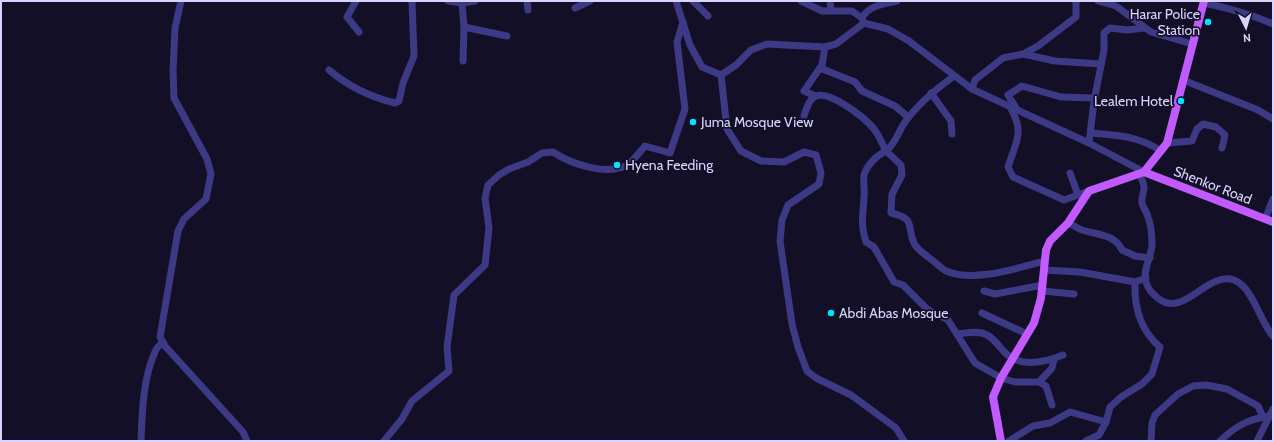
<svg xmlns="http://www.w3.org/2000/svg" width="1274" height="442" viewBox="0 0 1274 442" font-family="Cabin,sans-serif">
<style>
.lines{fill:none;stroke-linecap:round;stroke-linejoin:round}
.minor{stroke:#3d3a85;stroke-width:7}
.major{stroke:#c25bff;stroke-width:8}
.poi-dot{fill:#00e5ff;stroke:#130f26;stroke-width:1.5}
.labels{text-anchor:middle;stroke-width:3.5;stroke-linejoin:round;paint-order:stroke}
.poi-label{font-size:14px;fill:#d9d4ff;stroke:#130f26;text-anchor:start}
.street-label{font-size:14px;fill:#d9d4ff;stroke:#130f26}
</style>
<rect width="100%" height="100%" fill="#130f26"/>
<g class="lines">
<g class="minor">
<polyline points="181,1 175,28 173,71 174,98 207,159 211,174 206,199 184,219 178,231 160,337 165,346 243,432 247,441"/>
<polyline points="356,1 347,17 359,32"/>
<polyline points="448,1 462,3 475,1"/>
<polyline points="527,1 528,10"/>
<polyline points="676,1 690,45 702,67 721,75 736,65 751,50 767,44 825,47 836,44 864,23 888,29 909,41 972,89 1089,143 1144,172"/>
<polyline points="693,1 708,16"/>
<polyline points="801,1 822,11 852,11 862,18"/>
<polyline points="830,1 831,11"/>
<polyline points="1098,1 1116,6 1151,32 1192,44"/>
<polyline points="462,3 464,27 463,61"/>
<path d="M1204,3C1228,8 1251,14 1273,24"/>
<polyline points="575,8 590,1"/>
<path d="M863,21L862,18C869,5 884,4 897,1"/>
<polyline points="464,27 507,36"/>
<polyline points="1023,54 1055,61 1101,64"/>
<polyline points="820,68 855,82 862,91 895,106 908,117"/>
<path d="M329,70C348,86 370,97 395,103L399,101L403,83L414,56L412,1"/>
<polyline points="721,75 727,129 741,151 761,161 784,162 804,152 816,155 821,173 819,184 788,205 782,220 780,241 792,324 798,347 807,371 816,378 851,395 896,428 904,441"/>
<polyline points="1183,80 1258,110 1273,119"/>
<polyline points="972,89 975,80 1003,58 1023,54 1038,46 1076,17 1076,1"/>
<polyline points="931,93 951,121 952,134"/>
<polyline points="815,96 804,91 822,65 825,47"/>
<path d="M1009,105C1025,132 1017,139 1008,167L1013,177L1064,200L1089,191"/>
<polyline points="1016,108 1008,95 1022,86 1061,97 1094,98"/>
<path d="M804,116C806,110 808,101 814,97C828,88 865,118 874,129C879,135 882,144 886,151C896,143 898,132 905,122C918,104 936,89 954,76"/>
<path d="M1091,133C1117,135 1138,136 1161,151"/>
<polyline points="1089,143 1094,101 1104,50 1104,33 1110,28 1127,30 1144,28"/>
<polyline points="1167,143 1192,141 1197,129 1203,124 1216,127 1225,135 1222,148"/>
<polyline points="1070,173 1078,195"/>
<path d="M1140,174C1141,178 1144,183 1144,188C1144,193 1141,198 1142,203C1143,208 1147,212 1148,217C1151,225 1152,234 1152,244C1152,256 1142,270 1146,282C1148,290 1153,294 1159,299C1184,318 1207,271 1234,280C1253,287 1260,322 1273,336"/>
<polyline points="1265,219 1273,199"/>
<path d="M1068,223C1073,225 1077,228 1082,230C1097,235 1115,234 1122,250L1135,256L1150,258"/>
<path d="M1045,261C1017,268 974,283 946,271C941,268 936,263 932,260C926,255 917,250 914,243C906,226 917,219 891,213L892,194L902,175L901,165L886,151C877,155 867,165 864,175C863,182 865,190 864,197C863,218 860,221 866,242L874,247L894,282L903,285L927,309L948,320L975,363L1001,378L1015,382H1039L1052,368L1054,359"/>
<polyline points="1044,270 1080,272 1135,282 1146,278"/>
<polyline points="984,291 995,294 1043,285"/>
<polyline points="1042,291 1074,294"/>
<polyline points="982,313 1027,334"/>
<path d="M957,334C966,333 979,330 987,335C997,340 1002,353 1012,358C1028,367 1048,361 1063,355"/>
<polyline points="1039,382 1046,386 1052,405"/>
<path d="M141,441C142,413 143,378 155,352C156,348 160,345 163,342"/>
<path d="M384,441L402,419L412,401L449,371L447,347L454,295L485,265L489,228L485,198L488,185L499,175L509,169L528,162L542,153L553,152C571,164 611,178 630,163C635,158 640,152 645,146L670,153L685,109L677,42L683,22"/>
<path d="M1009,441L1033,426L1050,423L1070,412L1106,422L1110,407L1121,397L1142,384L1152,374L1160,347C1140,330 1134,307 1135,282"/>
<polyline points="1086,441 1099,435 1106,422"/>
<polyline points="1151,441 1152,423 1155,415 1178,394 1193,386 1206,385 1227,389 1258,406 1263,417"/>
<path d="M1220,441C1236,426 1248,419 1270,416"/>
<polyline points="1257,441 1273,409"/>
</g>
<g class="major">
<polyline points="1144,172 1273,222"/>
<polyline points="1001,441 993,397 1001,378 1034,323 1041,298 1046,250 1050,241 1068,223 1089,191 1144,172 1167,143 1204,1"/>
</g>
</g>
<g class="poi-dot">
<circle cx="1208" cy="22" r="4"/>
<circle cx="1181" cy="101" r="4"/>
<circle cx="693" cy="122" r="4"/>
<circle cx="617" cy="165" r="4"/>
<circle cx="831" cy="313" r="4"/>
</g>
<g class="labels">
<g class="poi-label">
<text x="1200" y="19" text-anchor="end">Harar Police<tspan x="1200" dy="16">Station</tspan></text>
<text x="1173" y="106" text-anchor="end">Lealem Hotel</text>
<text x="701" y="127">Juma Mosque View</text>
<text x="625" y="170">Hyena Feeding</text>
<text x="839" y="318">Abdi Abas Mosque</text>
</g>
<g class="street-label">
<text transform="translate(1213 185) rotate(21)" y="5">Shenkor Road</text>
</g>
</g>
<rect width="1274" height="442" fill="none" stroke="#d9d4ff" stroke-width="4"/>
<g transform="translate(1246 28) rotate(175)" stroke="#130f26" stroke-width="3" paint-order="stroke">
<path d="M0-3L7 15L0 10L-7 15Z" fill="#d9d4ff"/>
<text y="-6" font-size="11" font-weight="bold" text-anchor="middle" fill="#d9d4ff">N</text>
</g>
</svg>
